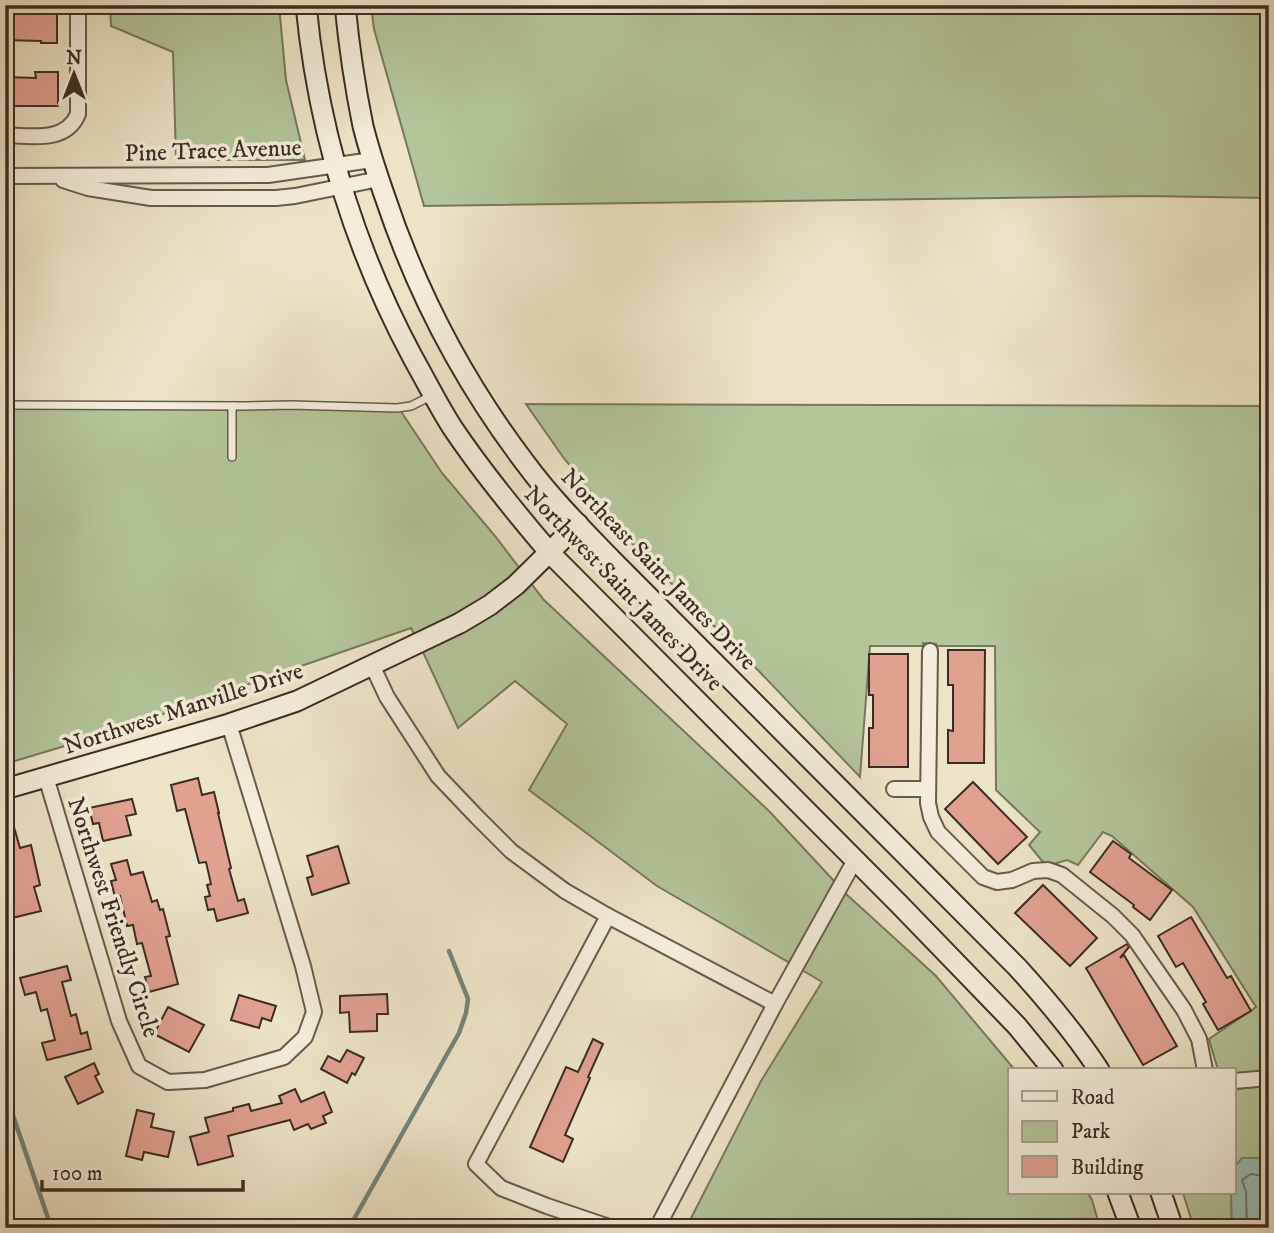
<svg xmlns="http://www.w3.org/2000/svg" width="1274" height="1233" viewBox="0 0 1274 1233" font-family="'IM FELL DW Pica',serif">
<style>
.green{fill:#b3c599;stroke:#78785f;stroke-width:2}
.water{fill:#99beb5;stroke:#74847b;stroke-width:2}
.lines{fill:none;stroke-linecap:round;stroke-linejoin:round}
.shore{stroke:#6b756d;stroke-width:2}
.stream{stroke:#74847b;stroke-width:4.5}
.building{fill:#e1a191;stroke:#3d2c25;stroke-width:2}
.lane-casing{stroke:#695a4d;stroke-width:10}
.street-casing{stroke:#695a4d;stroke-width:18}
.secondary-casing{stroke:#3d2c25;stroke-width:23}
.lane{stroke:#f3edda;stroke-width:7}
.street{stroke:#f3edda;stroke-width:14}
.secondary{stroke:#f3edda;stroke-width:19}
.labels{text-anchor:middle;stroke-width:7;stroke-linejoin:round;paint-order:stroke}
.street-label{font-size:24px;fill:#3d2c25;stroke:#f3edda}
</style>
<rect width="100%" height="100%" fill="#ede3c6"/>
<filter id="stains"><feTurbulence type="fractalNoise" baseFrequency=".00286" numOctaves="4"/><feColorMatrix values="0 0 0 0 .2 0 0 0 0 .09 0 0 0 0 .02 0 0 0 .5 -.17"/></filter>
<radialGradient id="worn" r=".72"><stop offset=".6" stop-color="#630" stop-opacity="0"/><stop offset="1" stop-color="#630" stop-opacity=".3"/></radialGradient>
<g class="green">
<polygon points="110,5 279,5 286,80 305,160 176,160 173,52 111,26"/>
<polygon points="371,5 1269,5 1269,198 1145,196 424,206 374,29"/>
<polygon points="5,404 396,404 442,473 495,536 521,570 486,598 415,636 411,628 108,733 5,764"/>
<polygon points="526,404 1269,406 1269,1071 1234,1074 1234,1070 1218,1070 1209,1039 1256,1007 1193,907 1112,836 1103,832 1078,865 1067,860 1054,864 1043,862 1029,845 1040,832 996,790 995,646 937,646 936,644 923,643 923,646 870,646 860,777 755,667 634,546 563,457"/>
<polygon points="530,582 544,600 769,811 835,882 790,963 657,886 529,790 567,724 515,681 458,728 422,650"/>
<polygon points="845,893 936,976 1015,1070 1010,1070 1010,1193 1088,1193 1092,1200 1100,1228 686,1228 761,1081 822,982 802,970"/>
<polygon points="1269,1086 1269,1163 1258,1158 1242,1158 1234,1168 1234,1089"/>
<polygon points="1183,1193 1231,1193 1232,1228 1194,1228"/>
</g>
<polygon class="water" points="1242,1158 1258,1158 1269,1163 1269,1228 1232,1228 1231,1193 1234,1193 1234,1168"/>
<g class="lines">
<polyline class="shore" points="1247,1228 1246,1192 1242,1180 1251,1174 1269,1177"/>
<g class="stream">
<polyline points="5,1092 48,1218 54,1228"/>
<polyline points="349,1228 459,1033 466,1013 468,999 449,951"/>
</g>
</g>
<g class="building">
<polygon points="5,8 28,9 28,13 57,14 57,43 41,43 41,41 5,40"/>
<polygon points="35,72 58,72 58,106 6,106 6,77 36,78"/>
<polygon points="948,650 985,650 984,763 948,763 948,730 953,731 953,685 948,685"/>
<polygon points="869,654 908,654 908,767 869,767 869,728 873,728 873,695 869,695"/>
<polygon points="198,778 202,795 214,792 219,813 218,813 231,868 229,869 238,901 244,899 248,913 217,921 214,909 208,910 205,897 210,896 207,885 211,884 206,862 199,863 185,809 177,811 171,785"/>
<polygon points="973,782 1027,837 998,864 945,809"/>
<polygon points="132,799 136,814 126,816 131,835 103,841 99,823 93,824 89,808"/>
<polygon points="14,827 20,848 31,845 40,885 34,887 41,911 12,918 5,892 5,829"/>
<polygon points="1113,841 1131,854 1129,858 1172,890 1150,920 1133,907 1134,905 1090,872"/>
<polygon points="338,846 349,883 312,895 307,878 313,876 307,856"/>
<polygon points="127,860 131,875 143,872 152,902 157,900 160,910 163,909 170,936 166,937 178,984 149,992 145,977 151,976 142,943 137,944 133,925 127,926 120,896 115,897 111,881 116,880 111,864"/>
<polygon points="1043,885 1097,938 1070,966 1015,913"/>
<polygon points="1191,917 1227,978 1231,976 1251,1011 1218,1030 1203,1004 1206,1002 1183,963 1176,967 1158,936"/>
<polygon points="1127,944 1129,947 1120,958 1124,955 1177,1046 1143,1065 1086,968"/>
<polygon points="67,966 71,980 62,982 71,1016 76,1014 81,1034 87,1032 91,1049 47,1060 42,1043 55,1040 47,1009 41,1011 36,992 25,995 20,978"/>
<polygon points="387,994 388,1014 377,1014 377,1031 350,1032 349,1012 340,1013 340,996"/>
<polygon points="239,995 276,1006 271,1021 262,1018 259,1028 231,1020"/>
<polygon points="168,1007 204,1025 189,1052 154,1034"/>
<polygon points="593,1039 603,1044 588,1077 590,1078 565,1135 573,1139 563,1162 530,1147 566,1067 578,1072"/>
<polygon points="347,1050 364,1058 355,1075 352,1073 347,1083 321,1069 328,1056 340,1062"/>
<polygon points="94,1063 99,1074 95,1076 103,1092 78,1104 65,1077"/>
<polygon points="295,1089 301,1102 324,1092 332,1112 323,1116 326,1123 311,1129 308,1124 294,1130 290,1120 228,1136 233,1156 198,1165 190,1137 209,1132 205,1118 233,1111 233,1108 249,1104 251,1111 282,1103 279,1096"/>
<polygon points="137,1110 154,1114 151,1127 174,1132 168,1157 144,1152 142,1160 126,1156"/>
</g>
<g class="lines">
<g class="lane-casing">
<g id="lane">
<polyline points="5,405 245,406 291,405 397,408 411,406 433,395"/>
<polyline points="232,457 232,406"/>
</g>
</g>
<g class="street-casing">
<g id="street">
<path d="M5,135C31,136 66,143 78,114V5"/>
<polyline points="5,176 268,175 372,160"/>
<polyline points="63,180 88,188 151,198 276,198 295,196 379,179"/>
<polyline points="930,651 928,803 931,817 938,832 983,877 997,882 1012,880 1033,871 1048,870 1062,875 1113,916 1132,935 1184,1010 1199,1039 1205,1070"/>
<polyline points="372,665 387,697 438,776 477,817 511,851 565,891 608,916 775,1004"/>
<polyline points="46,777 119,1021 139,1066 168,1082 205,1080 284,1057 305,1037 314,1012 303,966 229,724"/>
<polyline points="894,789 928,789"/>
<polyline points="608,916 476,1164 501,1188 547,1206 612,1228"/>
<polyline points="1234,1081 1269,1078"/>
<polyline points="657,1228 775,1004 855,860"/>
</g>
</g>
<g class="secondary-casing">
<g id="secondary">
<path d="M306,5C318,130 354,248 413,358C426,381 438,405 452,427C482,472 515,512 550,553L899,904L1017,1026L1053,1070"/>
<path d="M345,5C349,46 355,87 363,126C369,150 377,174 385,197C417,293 465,384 526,464C551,498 582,529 611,559L1017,967C1047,1000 1075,1033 1099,1070"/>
<polyline points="5,789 229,724 297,701 460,623 490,605 516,585 578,524"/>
<polyline points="1118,1193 1131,1228"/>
<polyline points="1161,1193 1173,1228"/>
</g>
</g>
<use href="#lane" class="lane"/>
<use href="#street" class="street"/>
<use href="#secondary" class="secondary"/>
</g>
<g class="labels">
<g class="street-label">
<text transform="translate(213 150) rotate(-2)" y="8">Pine Trace Avenue</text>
<text transform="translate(659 569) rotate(46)" y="8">Northeast Saint James Drive</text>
<text transform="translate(624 588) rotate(46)" y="8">Northwest Saint James Drive</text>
<text transform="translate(183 708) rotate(-18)" y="8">Northwest Manville Drive</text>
<text transform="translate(114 917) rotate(72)" y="8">Northwest Friendly Circle</text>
</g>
</g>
<rect width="1274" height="1233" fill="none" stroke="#ede3c6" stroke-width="28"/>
<rect x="7" y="7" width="1260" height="1219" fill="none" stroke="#3d2c25" stroke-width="3.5"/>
<rect x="14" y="14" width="1246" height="1205" fill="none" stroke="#3d2c25" stroke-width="2"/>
<rect x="1008" y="1068" width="228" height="126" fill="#f3edda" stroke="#aaa092" stroke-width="2"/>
<rect x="1022" y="1091" width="35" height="10" fill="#f3edda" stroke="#aaa092" stroke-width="2"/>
<text x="1071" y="1104" font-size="21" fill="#3d2c25">Road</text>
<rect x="1022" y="1121" width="35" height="21" fill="#b3c599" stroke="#aaa092" stroke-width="2"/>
<text x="1071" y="1138" font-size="21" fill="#3d2c25">Park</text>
<rect x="1022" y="1156" width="35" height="21" fill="#e1a191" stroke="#aaa092" stroke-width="2"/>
<text x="1071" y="1174" font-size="21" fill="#3d2c25">Building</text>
<g transform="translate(74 74)" stroke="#f3edda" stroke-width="5" paint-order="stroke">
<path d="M0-5L12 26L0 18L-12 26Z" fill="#3d2c25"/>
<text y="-10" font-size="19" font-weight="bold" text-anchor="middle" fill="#3d2c25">N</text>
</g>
<path d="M42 1180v10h201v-10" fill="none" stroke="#3d2c25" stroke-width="3.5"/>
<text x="52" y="1180" font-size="21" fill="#3d2c25" stroke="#f3edda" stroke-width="5" paint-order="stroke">100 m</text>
<rect width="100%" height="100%" filter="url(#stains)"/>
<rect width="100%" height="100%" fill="url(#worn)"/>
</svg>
